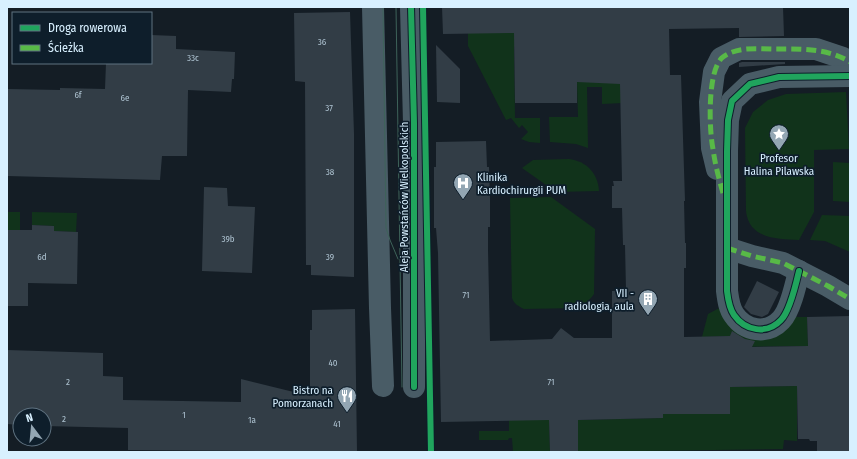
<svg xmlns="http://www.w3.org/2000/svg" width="857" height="459" viewBox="0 0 857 459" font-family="'Fira Sans Condensed',sans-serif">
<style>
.green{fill:#11331b}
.building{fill:#323d46}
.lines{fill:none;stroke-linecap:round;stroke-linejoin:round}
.minor{stroke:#495c66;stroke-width:22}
.tertiary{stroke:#495c66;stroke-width:22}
.tram{stroke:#3e635a;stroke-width:1}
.quiet{stroke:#58b947;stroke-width:5;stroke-dasharray:10 5;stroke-linecap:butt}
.cycleway-casing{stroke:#0e1e2b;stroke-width:8}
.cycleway{stroke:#20a55d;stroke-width:6}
.labels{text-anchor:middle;stroke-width:3.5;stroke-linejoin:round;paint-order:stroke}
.number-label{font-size:9px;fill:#aec3d1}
.poi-label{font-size:11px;fill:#d8f0ff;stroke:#0e1e2b;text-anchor:end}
.street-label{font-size:11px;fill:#d8f0ff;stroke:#0e1e2b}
</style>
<rect width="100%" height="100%" fill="#141d25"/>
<g class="green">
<polygon points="531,32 514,47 515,118 540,118 540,143 529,142 521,139 528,132 522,125 519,128 511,118 506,120 468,46 468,33"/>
<polygon points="576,46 622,84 623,103 602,104 602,87 587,87 588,148 576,144 550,142 549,117 578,117"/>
<path d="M846,92L849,149L814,150V212L799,240C777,239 749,239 746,211L745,128L753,112L768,100L786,94Z"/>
<path d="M569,159C586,161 598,173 599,191L556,192L522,168L533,160Z"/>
<polygon points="833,162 850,163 850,202 833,201"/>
<path d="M551,197L595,229L594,294C589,301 584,305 576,308L524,309C518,306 514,304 512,298L510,198Z"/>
<rect x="7" y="212" width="13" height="18"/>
<polygon points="32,212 77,213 76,232 54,231 54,226 32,225"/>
<polygon points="822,215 850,216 850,252 825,241 810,240"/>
<polygon points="723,306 735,328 793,317 807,317 808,346 729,347 729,336 702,337 708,314"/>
<polygon points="797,386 797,441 784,440 783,449 578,452 578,420 663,418 663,404 730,387"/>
<polygon points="509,420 549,420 550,452 513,452 512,438 509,438 508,440 479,440 479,431 509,431"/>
</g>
<g class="building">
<polygon points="442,7 783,7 784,36 739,37 739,28 669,29 670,75 681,75 685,201 684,201 685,243 686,243 686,268 684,268 684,337 730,336 732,331 745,339 755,341 752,347 808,346 807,317 850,316 850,452 817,452 817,441 810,441 809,439 798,439 797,386 730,387 730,414 663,414 663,418 578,420 578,452 550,452 549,420 441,422 438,253 436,228 434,228 434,167 436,167 436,142 486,141 487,167 489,167 490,198 490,227 488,227 488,250 490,341 552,339 561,328 574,338 612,338 612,291 626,290 625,245 623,245 622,208 612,208 612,186 614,186 613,181 622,181 620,84 577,82 577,103 515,103 514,33 443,34"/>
<polygon points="350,12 354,134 354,277 311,275 311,265 306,265 305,82 295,81 294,13"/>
<polygon points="151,35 176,36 176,49 235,52 234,79 232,79 231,92 188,90 187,156 162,156 160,180 7,176 7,89 60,90 60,88 105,89 106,63 151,63"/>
<polygon points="436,45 460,69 460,103 437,102"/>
<polygon points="742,62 785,62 785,64 739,67 739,63"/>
<polygon points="204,187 227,188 228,206 255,207 252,273 202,271"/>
<polygon points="32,225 54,226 54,231 78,232 77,284 28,283 28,306 7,306 7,230 32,230"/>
<polygon points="757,281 779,292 768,314 762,317 751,314 744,307"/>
<polygon points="355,309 357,452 128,450 128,428 44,426 44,415 20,415 20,425 7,424 7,350 103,353 103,376 123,377 123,400 241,402 241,379 310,396 310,330 312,330 312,310"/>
</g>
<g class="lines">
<g class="minor">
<polyline points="717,169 712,148 710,102 714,72 721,58 739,49 816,49 843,58 850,62"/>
<polyline points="727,248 752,256 783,263 828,286 850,299"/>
<path d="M799,271C796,284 790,311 781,320C767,335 745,331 734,315C729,308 728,299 727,291V151L728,120L732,101L750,84L779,77L850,76"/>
</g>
<g class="tertiary">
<polyline points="373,7 380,308 383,386"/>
<polyline points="411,7 414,123 414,387"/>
</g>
<g class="tram">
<polyline points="383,7 386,228 390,240 398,259"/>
<polyline points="396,7 402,387"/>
</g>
<g class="quiet">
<path d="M723,193C719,179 715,164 713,149C709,130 707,69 723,57C738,46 758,49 776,49C801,49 828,48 850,62"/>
<polyline points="727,248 752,256 783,263 828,286 850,299"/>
</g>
<g class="cycleway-casing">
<g id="cycleway">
<polyline points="411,7 414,123 414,387"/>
<polyline points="423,7 431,452"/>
<path d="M799,271C796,284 790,311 781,320C767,335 745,331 734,315C729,308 728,299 727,291V151L728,120L732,101L750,84L779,77L850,76"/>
</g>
</g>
<use href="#cycleway" class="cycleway"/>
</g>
<defs>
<g id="sight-pin" transform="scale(1)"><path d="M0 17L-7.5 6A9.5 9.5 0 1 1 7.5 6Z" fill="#93a6b3" stroke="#0e1e2b"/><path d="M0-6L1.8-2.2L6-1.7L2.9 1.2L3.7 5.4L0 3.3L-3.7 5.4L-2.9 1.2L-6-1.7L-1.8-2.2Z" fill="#fff"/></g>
<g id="hospital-pin" transform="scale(1)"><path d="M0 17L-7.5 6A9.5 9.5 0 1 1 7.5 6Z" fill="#93a6b3" stroke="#0e1e2b"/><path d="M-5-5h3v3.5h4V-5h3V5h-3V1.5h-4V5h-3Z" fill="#fff"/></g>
<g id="building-pin" transform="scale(1)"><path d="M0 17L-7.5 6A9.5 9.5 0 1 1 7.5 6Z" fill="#93a6b3" stroke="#0e1e2b"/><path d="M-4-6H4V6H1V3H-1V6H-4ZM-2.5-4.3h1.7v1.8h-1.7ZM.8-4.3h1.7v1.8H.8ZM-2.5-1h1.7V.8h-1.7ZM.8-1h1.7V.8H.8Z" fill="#fff"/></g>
<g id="restaurant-pin" transform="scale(1)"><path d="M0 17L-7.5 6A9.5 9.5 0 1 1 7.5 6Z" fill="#93a6b3" stroke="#0e1e2b"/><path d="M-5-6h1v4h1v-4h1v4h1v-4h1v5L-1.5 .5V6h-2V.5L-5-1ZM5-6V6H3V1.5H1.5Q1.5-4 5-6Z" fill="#fff"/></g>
</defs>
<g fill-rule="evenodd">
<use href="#sight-pin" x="779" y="134"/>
<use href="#hospital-pin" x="463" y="183"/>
<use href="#building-pin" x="648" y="299"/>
<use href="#restaurant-pin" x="347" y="396"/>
</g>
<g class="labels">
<g class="number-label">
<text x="322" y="45">36</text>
<text x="193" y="61">33c</text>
<text x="78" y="98">6f</text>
<text x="125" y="101">6e</text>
<text x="329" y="111">37</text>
<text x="330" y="175">38</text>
<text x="228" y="242">39b</text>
<text x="42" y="260">6d</text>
<text x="330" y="260">39</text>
<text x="466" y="298">71</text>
<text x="333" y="366">40</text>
<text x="68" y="385">2</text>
<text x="551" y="385">71</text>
<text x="184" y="418">1</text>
<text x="64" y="422">2</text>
<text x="252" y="423">1a</text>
<text x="337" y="427">41</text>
</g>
<g class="poi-label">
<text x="779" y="162" text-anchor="middle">Profesor<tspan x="779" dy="13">Halina Pilawska</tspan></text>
<text x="477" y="181" text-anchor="start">Klinika<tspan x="477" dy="13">Kardiochirurgii PUM</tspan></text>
<text x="634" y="297">VII -<tspan x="634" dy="13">radiologia, aula</tspan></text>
<text x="333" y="394">Bistro na<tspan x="333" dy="13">Pomorzanach</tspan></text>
</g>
<g class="street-label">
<text transform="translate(404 197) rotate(-90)" y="4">Aleja Powstańców Wielkopolskich</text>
</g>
</g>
<rect width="857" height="459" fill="none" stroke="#d8f0ff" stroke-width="16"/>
<rect x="12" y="12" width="140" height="52" fill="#0e1e2b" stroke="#5f7280"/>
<rect x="20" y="25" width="20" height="6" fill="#20a55d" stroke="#5f7280"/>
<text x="48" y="32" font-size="12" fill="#d8f0ff">Droga rowerowa</text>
<rect x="20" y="45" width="20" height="6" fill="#58b947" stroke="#5f7280"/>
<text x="48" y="52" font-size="12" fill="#d8f0ff">Ścieżka</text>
<g transform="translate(32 427) rotate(344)"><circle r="19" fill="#0e1e2b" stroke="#5f7280"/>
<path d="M0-3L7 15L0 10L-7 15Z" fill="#93a6b3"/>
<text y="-6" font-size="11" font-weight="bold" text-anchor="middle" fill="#d8f0ff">N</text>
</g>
</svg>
